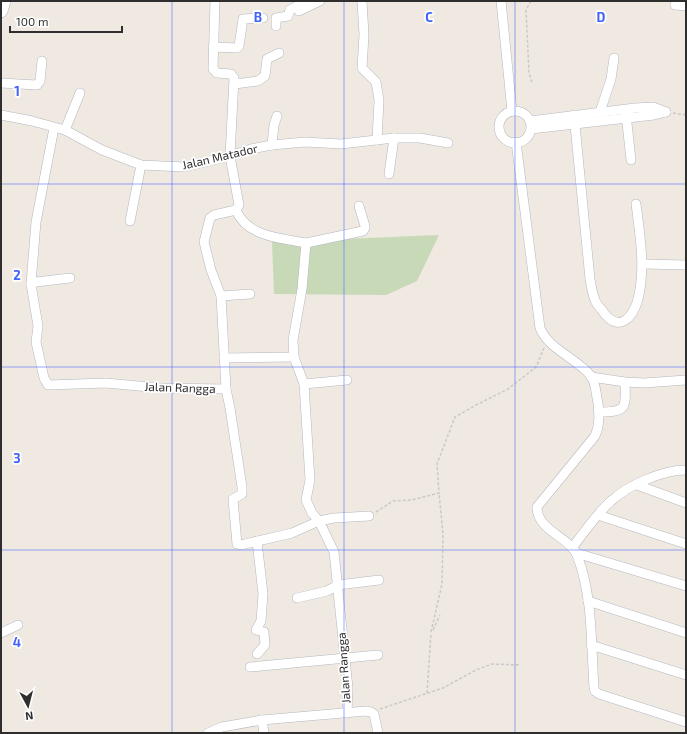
<svg xmlns="http://www.w3.org/2000/svg" width="687" height="734" viewBox="0 0 687 734" font-family="'Exo 2',sans-serif">
<style>
.cemetery{fill:#c8d9b8}
.lines{fill:none;stroke-linecap:round;stroke-linejoin:round}
.street-casing{stroke:#b4b7c1;stroke-width:10}
.secondary-casing{stroke:#b4b7c1;stroke-width:14}
.path{stroke:#c9c9c9;stroke-width:1.5;stroke-dasharray:3 2;stroke-linecap:butt}
.street{stroke:#fff;stroke-width:9}
.secondary{stroke:#fff;stroke-width:13}
.grid{fill:none;stroke:#4264fb;stroke-width:1;stroke-opacity:0.55}
.labels{text-anchor:middle;stroke-width:3.5;stroke-linejoin:round;paint-order:stroke}
.street-label{font-size:12px;fill:#2e2e2e;stroke:#fff}
.grid-label{font-size:13px;text-anchor:middle;font-weight:bold;fill:#4264fb;stroke:#fff;stroke-width:3.5;stroke-linejoin:round;paint-order:stroke}
</style>
<rect width="100%" height="100%" fill="#efe9e1"/>
<polygon class="cemetery" points="439,235 417,281 386,295 274,294 272,242"/>
<g class="lines">
<g class="street-casing">
<g id="street">
<polyline points="215,1 213,69 217,73 231,74 234,78 230,156 239,205 236,210 214,215 210,218 204,242 211,270 221,296 226,389"/>
<polyline points="362,1 364,35 362,68 376,82 379,100 377,140"/>
<polyline points="501,1 512,111"/>
<polyline points="675,5 686,6"/>
<polyline points="299,11 320,1"/>
<polyline points="276,26 276,18 288,16 290,10 306,1"/>
<polyline points="213,47 237,48 239,46 243,19 263,18"/>
<polyline points="1,83 37,85 40,81 42,61"/>
<polyline points="235,84 258,81 265,76 267,59 279,53"/>
<circle cx="515" cy="127" r="16"/>
<polyline points="600,112 611,79 614,58"/>
<polyline points="626,114 631,160"/>
<polyline points="1,115 32,121 65,130 102,150 141,165 184,167 230,156 251,149 272,145 305,142 341,144 394,138 420,138 448,143"/>
<path d="M574,115L590,279C591,285 592,293 595,300C596,303 599,307 602,310C618,335 634,318 639,295C645,265 640,235 636,204"/>
<polyline points="530,121 635,108 653,107 666,112"/>
<polyline points="54,128 36,222 31,284 38,326 36,342 44,378 48,385 106,383 160,388 226,389 230,408 242,487 242,494 233,499 237,544 241,545 292,533 319,521 334,552 348,688 347,713"/>
<polyline points="531,129 654,115 666,112"/>
<polyline points="65,130 80,93"/>
<path d="M516,142L540,328C548,349 578,359 591,376C596,383 596,395 598,403C599,415 600,425 595,436L537,507C537,531 570,537 577,555C593,596 591,644 594,688L595,691L599,694L686,722"/>
<polyline points="272,145 274,125 277,116"/>
<polyline points="389,174 394,138"/>
<path d="M236,210C247,237 281,238 306,243L302,289L293,340L294,357L304,384L310,480L306,500L312,513L319,521L334,518L369,516"/>
<polyline points="130,221 141,165"/>
<polyline points="306,243 363,231 365,228 365,226 359,206"/>
<polyline points="643,264 686,265"/>
<polyline points="31,284 36,282 70,278"/>
<polyline points="221,296 250,294"/>
<polyline points="224,358 294,357"/>
<polyline points="591,377 625,382 644,383 686,380"/>
<polyline points="304,384 347,380"/>
<path d="M599,412C627,412 626,408 625,382"/>
<polyline points="637,485 686,503"/>
<polyline points="598,515 686,544"/>
<polyline points="257,541 263,594 261,621 256,630 264,632 265,645 257,654"/>
<path d="M572,548C584,533 596,514 611,501C628,485 663,470 686,470"/>
<polyline points="576,553 686,586"/>
<polyline points="297,598 327,591 338,585 379,580"/>
<polyline points="588,601 686,633"/>
<polyline points="1,633 18,625"/>
<polyline points="591,645 686,675"/>
<polyline points="250,667 378,655"/>
<polyline points="262,720 264,733"/>
<polyline points="208,733 222,727 262,720 366,711 371,712 374,714 378,733"/>
</g>
</g>
<g class="secondary-casing">
<polyline id="secondary" points="1,11 4,1"/>
</g>
<g class="path">
<polyline points="531,1 526,10 529,72 532,83"/>
<polyline points="673,113 686,115"/>
<polyline points="376,512 393,501 412,500 439,493 437,464 455,417 476,405 508,389 536,367 544,348"/>
<polyline points="433,630 440,615"/>
<polyline points="431,632 442,584 443,534 439,493"/>
<polyline points="427,693 431,633"/>
<polyline points="380,709 443,688 476,670 492,664 521,665"/>
</g>
<use href="#street" class="street"/>
<use href="#secondary" class="secondary"/>
</g>
<path class="grid" d="M172,1V733M344,1V733M515,1V733M1,184H686M1,367H686M1,550H686"/>
<g class="labels">
<g class="street-label">
<text transform="translate(220 157) rotate(-13)" y="4">Jalan Matador</text>
<text transform="translate(180 388) rotate(2)" y="4">Jalan Rangga</text>
<text transform="translate(344 668) rotate(-94)" y="4">Jalan Rangga</text>
</g>
</g>
<g class="grid-label">
<text x="258" y="22">B</text>
<text x="429" y="22">C</text>
<text x="601" y="22">D</text>
<text x="17" y="96">1</text>
<text x="17" y="280">2</text>
<text x="17" y="463">3</text>
<text x="17" y="647">4</text>
</g>
<rect width="687" height="734" fill="none" stroke="#2e2e2e" stroke-width="4"/>
<g transform="translate(28 706) rotate(173)" stroke="#ffffff" stroke-width="3" paint-order="stroke">
<path d="M0-3L7 15L0 10L-7 15Z" fill="#2e2e2e"/>
<text y="-6" font-size="11" font-weight="bold" text-anchor="middle" fill="#2e2e2e">N</text>
</g>
<path d="M10 26v6h112v-6" fill="none" stroke="#2e2e2e" stroke-width="2"/>
<text x="16" y="26" font-size="12" fill="#2e2e2e" stroke="#ffffff" stroke-width="3" paint-order="stroke">100 m</text>
</svg>
